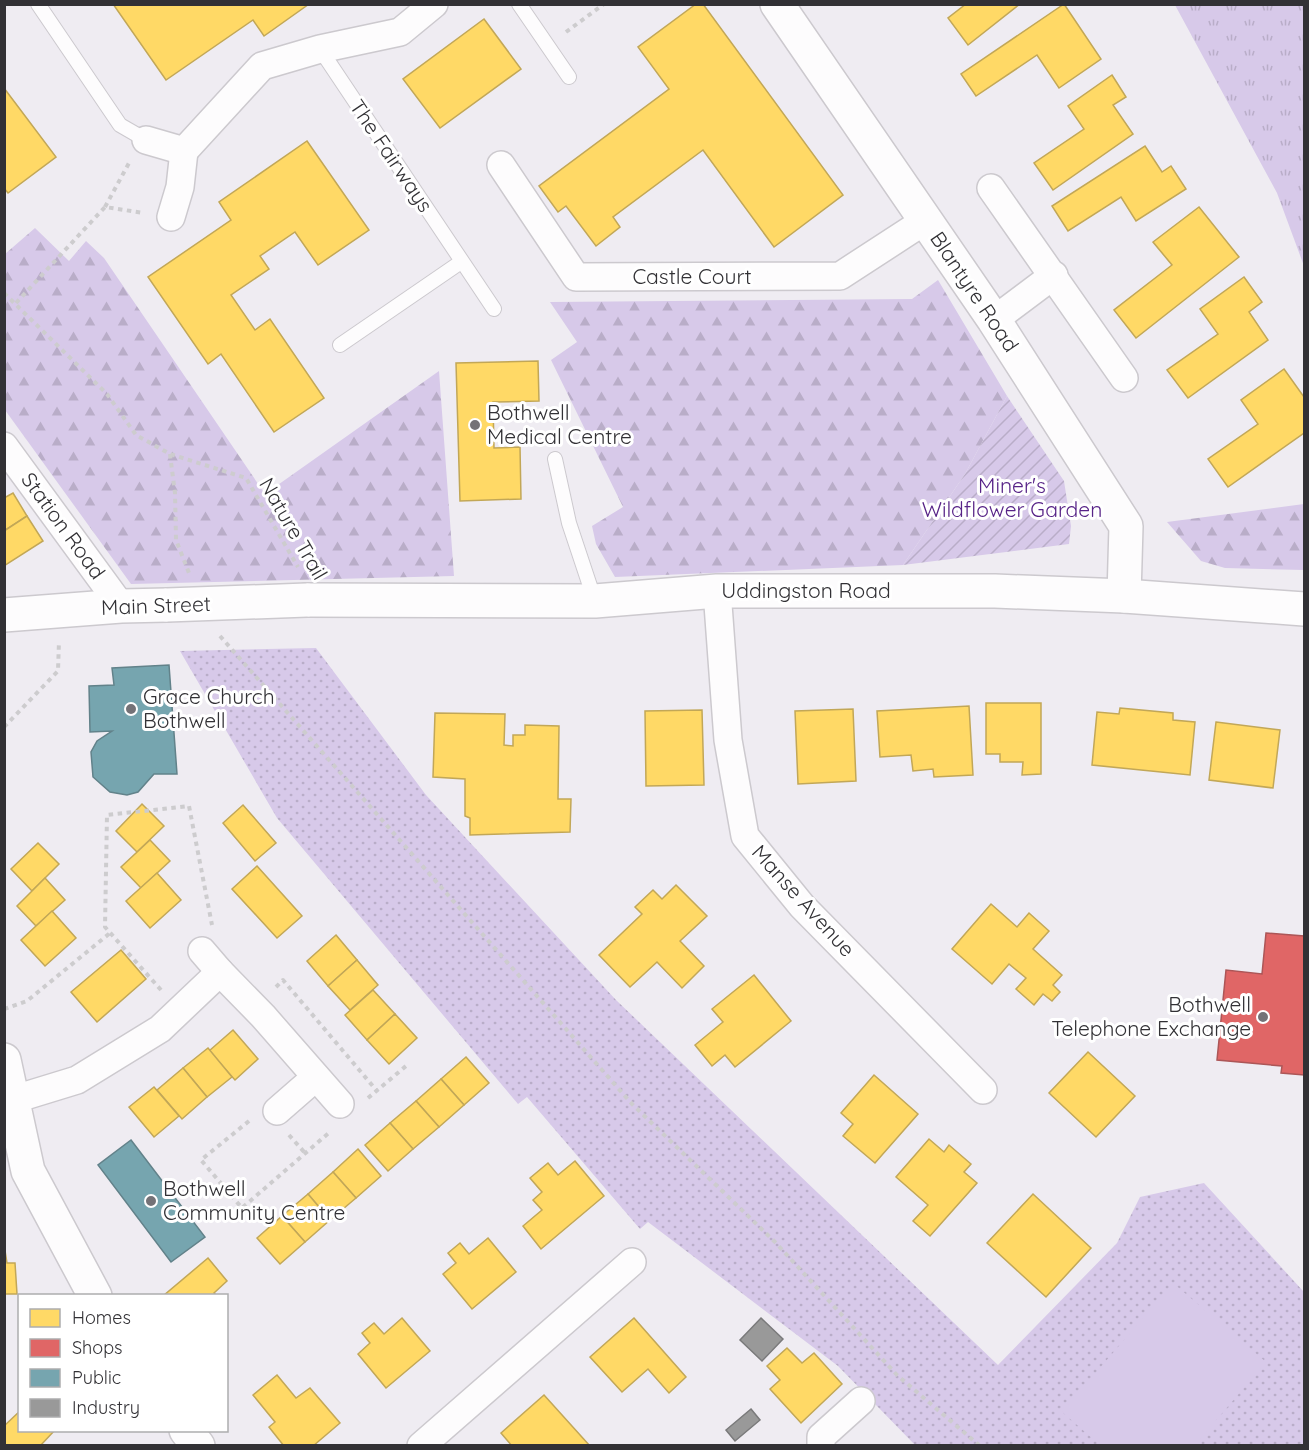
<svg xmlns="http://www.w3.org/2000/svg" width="1309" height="1450" viewBox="0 0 1309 1450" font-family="Quicksand,sans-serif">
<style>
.grass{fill:url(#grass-tufts)}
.forest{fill:url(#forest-firs)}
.park{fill:url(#park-dots)}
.garden{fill:url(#garden-furrows)}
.pitch{fill:#d7c9e9}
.homes{fill:#ffd966;stroke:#c2a757;stroke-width:1.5}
.shops{fill:#e06666;stroke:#ac5657;stroke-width:1.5}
.public{fill:#76a5af;stroke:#62828a;stroke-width:1.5}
.industry{fill:#999;stroke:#7a7a7b;stroke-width:1.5}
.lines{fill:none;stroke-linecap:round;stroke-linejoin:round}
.service-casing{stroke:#ccc9ce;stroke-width:16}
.minor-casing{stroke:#ccc9ce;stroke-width:30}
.tertiary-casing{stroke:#ccc9ce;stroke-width:36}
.secondary-casing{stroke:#ccc9ce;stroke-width:36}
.path{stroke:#cdccce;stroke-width:4;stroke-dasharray:4.5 4.5;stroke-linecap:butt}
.service{stroke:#fdfcfd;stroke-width:14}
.minor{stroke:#fdfcfd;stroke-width:27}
.tertiary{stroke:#fdfcfd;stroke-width:33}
.secondary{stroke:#fdfcfd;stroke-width:33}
.secondary-bridge-casing{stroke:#ccc9ce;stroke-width:36;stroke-linecap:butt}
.secondary-bridge{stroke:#fdfcfd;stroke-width:33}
.poi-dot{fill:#747277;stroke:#fff;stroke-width:2}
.labels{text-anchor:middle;stroke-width:6;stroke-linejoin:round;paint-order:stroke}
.street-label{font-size:21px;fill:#323135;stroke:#fff}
.poi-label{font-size:21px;fill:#323135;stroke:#fff;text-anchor:start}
.park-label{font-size:21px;fill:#572387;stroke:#fff}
</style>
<defs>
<pattern id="grass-tufts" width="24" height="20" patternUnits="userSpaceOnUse" patternTransform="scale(1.5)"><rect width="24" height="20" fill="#d7c9e9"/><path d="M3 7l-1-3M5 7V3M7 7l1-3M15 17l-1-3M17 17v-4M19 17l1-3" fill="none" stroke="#b9adc8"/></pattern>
<pattern id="forest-firs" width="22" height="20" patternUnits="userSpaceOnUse" patternTransform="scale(1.5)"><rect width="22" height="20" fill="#d7c9e9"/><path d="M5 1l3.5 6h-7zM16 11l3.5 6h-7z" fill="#b9adc8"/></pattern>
<pattern id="park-dots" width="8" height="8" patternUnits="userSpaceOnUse" patternTransform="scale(1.5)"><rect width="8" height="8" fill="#d7c9e9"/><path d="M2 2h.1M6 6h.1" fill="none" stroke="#b9adc8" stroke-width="1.8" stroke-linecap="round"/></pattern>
<pattern id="garden-furrows" width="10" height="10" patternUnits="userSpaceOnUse" patternTransform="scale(1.5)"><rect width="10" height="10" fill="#d7c9e9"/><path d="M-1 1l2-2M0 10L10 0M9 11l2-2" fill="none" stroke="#b9adc8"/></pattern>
</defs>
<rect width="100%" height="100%" fill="#efecf2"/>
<polygon class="grass" points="1175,5 1304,5 1304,266 1277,193"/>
<g class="forest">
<polygon points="35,228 69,261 86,241 104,258 265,494 439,371 454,576 131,584 5,410 5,254"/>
<polygon points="938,280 1007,396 965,474 903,565 615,577 596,544 592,526 623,507 551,360 577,342 550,302 912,299"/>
<polygon points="1304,504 1304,570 1225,568 1201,561 1167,522"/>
</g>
<polygon class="park" points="316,648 426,795 616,1000 998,1365 1117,1243 1140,1197 1204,1183 1304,1292 1304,1445 915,1445 838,1366 648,1222 640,1229 527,1097 518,1104 277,818 180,651"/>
<polygon class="garden" points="1007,396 1064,481 1071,526 1069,544 903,565 965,474"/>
<polygon class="pitch" points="1173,1283 1266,1362 1195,1445 1100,1445 1062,1412"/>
<g class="homes">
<polygon points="113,4 309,4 264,36 253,20 166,80"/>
<polygon points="696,4 703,4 843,195 774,247 703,150 613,217 620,227 596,246 566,206 558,212 539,186 669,89 638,47"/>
<polygon points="966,4 1020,4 968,45 948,18"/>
<polygon points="1064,4 1101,59 1059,88 1037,55 976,96 961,74"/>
<polygon points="484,19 521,69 440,128 403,79"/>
<polygon points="1112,75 1126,97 1113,105 1133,134 1053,190 1034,163 1084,129 1068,106"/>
<polygon points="4,88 56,157 8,193 4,188"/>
<polygon points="307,141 369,230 318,265 295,232 260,256 269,269 231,295 255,330 270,319 324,398 274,432 221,354 208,364 148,277 231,220 219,202"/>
<polygon points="1145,146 1162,172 1171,166 1186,189 1136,221 1121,197 1068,231 1052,206"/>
<polygon points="1199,207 1239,257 1136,338 1114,310 1172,265 1153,242"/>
<polygon points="1244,277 1262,302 1249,312 1268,340 1188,398 1167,370 1218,334 1200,309"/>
<polygon points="538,361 539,401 493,402 494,448 520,447 521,499 460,501 456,363"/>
<polygon points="1284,369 1304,397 1304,433 1228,487 1208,459 1258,424 1241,400"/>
<polygon points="13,493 27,516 4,531 4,498"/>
<polygon points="27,516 43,541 4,566 4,531"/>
<polygon points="986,703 1041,703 1041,774 1022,775 1023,762 1000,762 1000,754 986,754"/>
<polygon points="969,706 973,775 934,777 933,769 913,771 911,755 880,757 877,711"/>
<polygon points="1120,708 1173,713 1173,720 1195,722 1190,775 1092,765 1097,712 1119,714"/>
<polygon points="853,709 856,781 798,784 795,711"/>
<polygon points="702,710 704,785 646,786 645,711"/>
<polygon points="435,713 505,714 504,745 513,746 513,735 525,735 525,725 559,726 558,799 571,799 570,832 470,835 470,818 465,816 465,779 433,777"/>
<polygon points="1216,722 1280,730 1273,788 1209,780"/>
<polygon points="142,804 164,826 137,852 116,831"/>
<polygon points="243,805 276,843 255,861 223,823"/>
<polygon points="150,840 170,861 141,888 121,867"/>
<polygon points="38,843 59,864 32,891 11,869"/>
<polygon points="257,866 302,916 277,938 232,889"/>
<polygon points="157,873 181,900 150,928 126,901"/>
<polygon points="45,878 65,900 36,926 17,906"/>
<polygon points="676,885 707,916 680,941 704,966 682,988 657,962 630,987 599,955 642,914 635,907 653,890 662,899"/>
<polygon points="991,904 1017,927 1029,913 1049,931 1033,949 1062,975 1053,985 1060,992 1052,1001 1043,994 1034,1005 1016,989 1026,978 1009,964 992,984 952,949"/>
<polygon points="52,911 76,938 45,966 21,940"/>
<polygon points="336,935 357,960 328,986 307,961"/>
<polygon points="121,950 146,979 97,1022 71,992"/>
<polygon points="357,960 378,985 350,1010 328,986"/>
<polygon points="754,975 791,1021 735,1067 725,1055 712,1066 695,1045 723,1022 712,1009"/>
<polygon points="373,990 395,1014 367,1040 345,1015"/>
<polygon points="395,1014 417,1038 389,1064 367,1040"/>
<polygon points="233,1030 258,1059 235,1080 209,1051"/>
<polygon points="208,1048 232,1077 207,1097 183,1068"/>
<polygon points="1088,1052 1135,1096 1096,1137 1049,1093"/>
<polygon points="466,1057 489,1083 464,1105 441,1079"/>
<polygon points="183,1068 207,1097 182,1119 157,1090"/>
<polygon points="874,1075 918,1114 875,1163 843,1136 853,1124 841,1113"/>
<polygon points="441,1079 464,1105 439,1127 416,1101"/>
<polygon points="154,1087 179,1116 154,1137 129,1107"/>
<polygon points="416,1101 439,1127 413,1149 390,1123"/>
<polygon points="390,1123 413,1149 388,1171 365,1145"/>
<polygon points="929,1139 944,1152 949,1145 971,1164 964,1172 977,1183 930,1236 913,1221 928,1205 896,1177"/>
<polygon points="358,1149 381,1176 356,1198 333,1172"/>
<polygon points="575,1161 604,1196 541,1249 523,1226 542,1210 533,1200 542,1192 530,1178 548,1163 558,1175"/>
<polygon points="333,1172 356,1198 330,1220 308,1194"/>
<polygon points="308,1194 330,1220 305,1242 282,1216"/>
<polygon points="1033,1194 1091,1248 1046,1297 987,1243"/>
<polygon points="282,1216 305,1242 280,1264 257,1238"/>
<polygon points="488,1238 516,1272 472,1309 443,1274 456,1263 448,1253 460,1243 469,1254"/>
<polygon points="4,1244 7,1263 15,1263 17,1294 4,1294"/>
<polygon points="208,1258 227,1281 214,1293 217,1296 163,1296"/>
<polygon points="402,1318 430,1351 386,1388 358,1354 370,1343 362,1333 374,1323 384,1334"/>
<polygon points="634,1318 686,1377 669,1393 648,1369 622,1392 590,1357"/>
<polygon points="787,1348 802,1363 814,1353 842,1384 801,1423 770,1389 780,1380 767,1366"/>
<polygon points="277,1375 296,1398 310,1388 340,1423 313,1446 284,1446 269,1427 275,1422 253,1395"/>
<polygon points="544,1395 590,1446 512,1446 501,1433"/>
<polygon points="20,1411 20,1430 55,1430 40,1446 4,1446 4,1426"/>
</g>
<polygon class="shops" points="1266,933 1304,936 1304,1075 1281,1073 1282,1066 1217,1060 1226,970 1262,974"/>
<g class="public">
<polygon points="169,665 177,774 154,774 138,792 127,795 110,792 93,777 91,752 97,741 112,731 90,732 89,686 114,685 112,668"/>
<polygon points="131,1140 205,1237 171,1262 98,1165"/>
</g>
<g class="industry">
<polygon points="761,1318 783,1339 762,1361 740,1340"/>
<polygon points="751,1409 760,1420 735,1441 726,1430"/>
</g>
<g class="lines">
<g class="service-casing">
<g id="service">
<polyline points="38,4 120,125 146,140"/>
<polyline points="519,4 569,77"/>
<polyline points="320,49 494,309"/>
<polyline points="340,345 461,262"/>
<polyline points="555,459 569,523 595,601"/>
</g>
</g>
<g class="minor-casing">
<g id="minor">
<polyline points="146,140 184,151 262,66 320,49 400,32 434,4"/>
<polyline points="501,165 576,277 840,276 926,220"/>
<polyline points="991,188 1124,378"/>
<polyline points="171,217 180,187 184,151"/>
<polyline points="994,320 1054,275"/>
<polyline points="4,446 121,606"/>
<polyline points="717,591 728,740 745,836 802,906 983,1090"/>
<polyline points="202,951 220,972"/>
<polyline points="15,1099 77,1080 160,1029 220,972 263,1016 340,1104"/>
<polyline points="277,1111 316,1077"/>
<polyline points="421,1446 632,1262"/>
<polyline points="821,1446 821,1437 861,1401"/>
</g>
</g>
<g class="tertiary-casing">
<g id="tertiary">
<polyline points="777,4 994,320 1126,526 1124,596"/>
<polyline points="4,1060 28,1171 95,1296"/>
<polyline points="186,1430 198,1446"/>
</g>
</g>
<g class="secondary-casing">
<g id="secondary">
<polyline points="307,600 595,601 717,591 995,591 1124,596 1304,609"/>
<polyline points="4,615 121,606 167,605"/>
</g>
</g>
<g class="path">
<polyline points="566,32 604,4"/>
<polyline points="105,207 129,163"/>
<polyline points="4,293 107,394 136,435 170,454 246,478 298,567"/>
<polyline points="16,303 105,207 144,213"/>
<polyline points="170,454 175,493 176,540 189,573"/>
<polyline points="220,636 632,1104 775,1242 897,1375 980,1446"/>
<polyline points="4,727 58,671 59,641"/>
<polyline points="276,987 283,980 377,1091"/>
<polyline points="161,990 105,927 107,815 189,806 212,925"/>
<polyline points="4,1009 27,1001 110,933"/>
<polyline points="368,1098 406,1066"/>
<polyline points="249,1121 201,1160 242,1208 331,1131"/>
<polyline points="289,1135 305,1153"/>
</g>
<use href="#service" class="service"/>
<use href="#minor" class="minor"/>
<use href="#tertiary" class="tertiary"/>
<use href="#secondary" class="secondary"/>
<g class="secondary-bridge-casing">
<polyline id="secondary-bridge" points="167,605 307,600"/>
</g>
<use href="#secondary-bridge" class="secondary-bridge"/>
</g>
<g class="poi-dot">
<circle cx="475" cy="425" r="6"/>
<circle cx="131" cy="709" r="6"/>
<circle cx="1263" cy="1017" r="6"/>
<circle cx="151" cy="1201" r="6"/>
</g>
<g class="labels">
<g class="street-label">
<text transform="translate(391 156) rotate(56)" y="7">The Fairways</text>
<text x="692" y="284">Castle Court</text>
<text transform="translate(974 292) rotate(56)" y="7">Blantyre Road</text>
<text transform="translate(63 526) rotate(54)" y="7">Station Road</text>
<text transform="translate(293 529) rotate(60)" y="7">Nature Trail</text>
<text x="806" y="598">Uddingston Road</text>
<text transform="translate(156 606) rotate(-2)" y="7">Main Street</text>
<text transform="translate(803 901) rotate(48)" y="7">Manse Avenue</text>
</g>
<g class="poi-label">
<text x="487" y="420">Bothwell<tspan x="487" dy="24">Medical Centre</tspan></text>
<text x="143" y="704">Grace Church<tspan x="143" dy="24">Bothwell</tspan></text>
<text x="1251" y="1012" text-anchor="end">Bothwell<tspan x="1251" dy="24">Telephone Exchange</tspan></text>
<text x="163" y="1196">Bothwell<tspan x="163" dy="24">Community Centre</tspan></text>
</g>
<g class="park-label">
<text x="1012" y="493">Miner's<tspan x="1012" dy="24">Wildflower Garden</tspan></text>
</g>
</g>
<rect width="1309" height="1450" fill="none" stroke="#323135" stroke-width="12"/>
<rect x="18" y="1294" width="210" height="138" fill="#ffffff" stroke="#adadae" stroke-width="1.5"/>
<rect x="30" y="1309" width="30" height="18" fill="#ffd966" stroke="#adadae" stroke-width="1.5"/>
<text x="72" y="1324" font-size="18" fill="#323135">Homes</text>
<rect x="30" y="1339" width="30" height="18" fill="#e06666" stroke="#adadae" stroke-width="1.5"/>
<text x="72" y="1354" font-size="18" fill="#323135">Shops</text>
<rect x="30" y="1369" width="30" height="18" fill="#76a5af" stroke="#adadae" stroke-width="1.5"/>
<text x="72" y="1384" font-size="18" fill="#323135">Public</text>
<rect x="30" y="1399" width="30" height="18" fill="#999999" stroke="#adadae" stroke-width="1.5"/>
<text x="72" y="1414" font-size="18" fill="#323135">Industry</text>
</svg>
